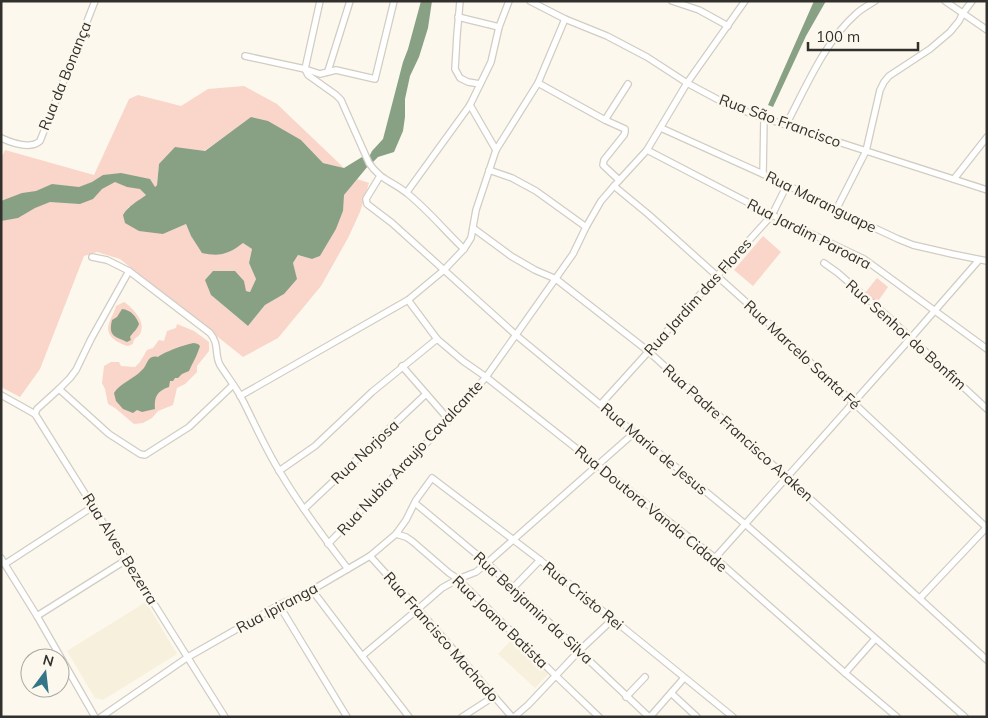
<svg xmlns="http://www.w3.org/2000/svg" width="988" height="718" viewBox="0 0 988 718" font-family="Mulish,sans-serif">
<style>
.built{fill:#f6f0dd}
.green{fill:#fad5c9}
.water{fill:#88a185}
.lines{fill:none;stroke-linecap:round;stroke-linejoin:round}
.street-casing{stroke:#d1cdc3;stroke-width:8}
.street{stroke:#fff;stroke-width:5.5}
.labels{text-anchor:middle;stroke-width:5;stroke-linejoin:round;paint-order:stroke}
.street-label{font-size:15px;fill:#31302c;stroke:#fcf8ed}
</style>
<rect width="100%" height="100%" fill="#fcf8ed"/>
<g class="built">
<polygon points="146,602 177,654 103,700 95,698 67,651"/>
<polygon points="513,638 550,672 535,688 498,654"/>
</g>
<g class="green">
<path d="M244,86L277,104L344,168L323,163L301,140L251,118L204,151L159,164L157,185L135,204L127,208L163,234L186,224L191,236L202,252C220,257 229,254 243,243L252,249L249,263L256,279L250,292L246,291L211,295L248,326L265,305L284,294L293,263L298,255L312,259L320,256L336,229L343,211V195L357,179L369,183L360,212L348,238L321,286L278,338L243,357L120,259L97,252L84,256L40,369L20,397L1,387V159L5,150L94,175L129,99L138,95L181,106L208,89Z"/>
<polygon points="763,236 781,252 753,286 734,270"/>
<polygon points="877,278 888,287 876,304 865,293"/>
<path d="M124,302C132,307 147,322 140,334C137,339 134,336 133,344L128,346C117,343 103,335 110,321C112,315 115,311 116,306Z"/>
<polygon points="177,324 194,331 209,342 209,351 197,366 197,372 185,384 177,388 173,405 158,411 152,418 143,423 134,424 115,408 108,404 105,389 102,383 104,366 111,362 119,362 121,366 135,367 140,362 147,350 153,348 159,340 164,341 167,331 176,328"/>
</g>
<g class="water">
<polygon points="421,1 432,1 428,28 419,57 410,76 405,99 405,117 403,131 394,152 378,157 371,164 368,159 372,151 383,139 403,62 408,49"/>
<polygon points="814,1 826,1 806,36 773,107 768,105"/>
<path d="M251,117L268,121L301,140L323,163L344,168L362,157L368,166L344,195L343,211L336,229L320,256L312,259L298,255L293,263L297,279L284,294L265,305L248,326L211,295L205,280L213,271H235L244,281L246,291L250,292L256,279L249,263L252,249L243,243C229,254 220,257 202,253L191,236L186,224L163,234L139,231L125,223L123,215C128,206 138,201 146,195L140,189L127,187L115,182L102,189L93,199L80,204L50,202L35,208L18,218L1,221V201L22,193L36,191L52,184L79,187L92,182L103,175L121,173L150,179L155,187L157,185L159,164L175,147L205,151Z"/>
<path d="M122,309C131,310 136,316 139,324C137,330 133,332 130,337L131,340L127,342C115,336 108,337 112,320L117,317Z"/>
<path d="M194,343L198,344L200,346C197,356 193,362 189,371L182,374L178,378H175L173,381H170L169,387C157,391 154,397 155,409L142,412L137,410L133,413L123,409L116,401L114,393C120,383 134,379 142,370C148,365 147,354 158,357C164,352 186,344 194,343Z"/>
</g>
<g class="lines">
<g class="street-casing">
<g id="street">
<polyline points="460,1 457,35 455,69 460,78 468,82 480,84"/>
<polyline points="530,1 565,19 607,36 647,57 687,83 730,106 764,118 987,190"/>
<polyline points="672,1 699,10 728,26"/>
<polyline points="945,1 987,30"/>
<polyline points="458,17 499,27"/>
<polyline points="245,56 305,69 320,74 336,70 375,79 394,1"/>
<path d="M305,69L308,75L336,95L341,100L369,163C380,180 394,182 408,194C429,211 445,231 464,249"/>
<polyline points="305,69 320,1"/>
<polyline points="328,71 350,1"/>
<polyline points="538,83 605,120 625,129 625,132 624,135 604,160 603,165 619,180"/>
<polyline points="470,105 496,150"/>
<polyline points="605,120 628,84"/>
<path d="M786,125C805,89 825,41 856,14C861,9 869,5 875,1"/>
<polyline points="661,128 787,185 836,210 898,239 913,245 952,254 987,261"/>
<path d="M1,138C12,143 30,150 40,141L95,1"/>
<polyline points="647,150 772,215 864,259 987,349"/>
<polyline points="489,170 512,178 536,191 586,227"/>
<polyline points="763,174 764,118"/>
<polyline points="380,176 366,199 367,204 392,223 516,335 745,524 965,717"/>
<polyline points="954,179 987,137"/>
<polyline points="614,186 648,214 746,302 987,528"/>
<polyline points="407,192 470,105 491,62 499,27 509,1"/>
<polyline points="836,210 866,151 880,90 884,82 889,76 930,49 950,32 959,21 963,13 972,1"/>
<polyline points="473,228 511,256 535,270 556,279 648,351 987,660"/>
<path d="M92,257L107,260L129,271L210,333C220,345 214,354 220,365C227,376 235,386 241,397C254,422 265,448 280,472C300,506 324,538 348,569"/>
<polyline points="824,263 838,273 885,314 987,409"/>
<polyline points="408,300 437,339 463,361 486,377 715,558 845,673 897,717"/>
<polyline points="402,366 449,420"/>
<polyline points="59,389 109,434 140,454 145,455 189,427 233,385"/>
<polyline points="1,395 35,414 225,717"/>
<polyline points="240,396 408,300 444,270 464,249 471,238 476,210 496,150 538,83 565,19"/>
<polyline points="601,404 772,215 787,185"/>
<polyline points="35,414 37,409 59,389 70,378 76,370 91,339 129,271"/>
<polyline points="279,471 315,446 372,392 437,339"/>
<polyline points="415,503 487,563 579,651 649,717"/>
<polyline points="304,509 426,394"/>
<polyline points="396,534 406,537 412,541 449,573 458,579 555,675 599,717"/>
<polyline points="328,544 449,420 486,377 573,254 586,227 601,201 614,186 647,150 687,83 745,1"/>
<polyline points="370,556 418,609 512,717"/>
<polyline points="1,558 37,616 95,717"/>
<polyline points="715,558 910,339 979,260"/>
<polyline points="5,564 94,506"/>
<polyline points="513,588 540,560"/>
<polyline points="312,590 362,656 409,717"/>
<polyline points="920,598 987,527"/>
<polyline points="279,605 347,717"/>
<polyline points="37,616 126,560"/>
<polyline points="362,656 418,609 442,588 458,579 476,572 487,563 635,432"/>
<polyline points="845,673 875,639"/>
<polyline points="671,693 697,717"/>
<polyline points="626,697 645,677"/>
<polyline points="101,717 188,657 279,605 312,590 370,556 396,534 406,520 416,500 432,478 540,560 733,717"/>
<polyline points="462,717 493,697"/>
<polyline points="514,717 528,705 579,651 612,620"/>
<polyline points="650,717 684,678"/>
</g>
</g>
<use href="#street" class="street"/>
</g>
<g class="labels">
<g class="street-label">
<text transform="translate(65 76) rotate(-68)" y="5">Rua da Bonança</text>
<text transform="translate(780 121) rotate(20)" y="5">Rua São Francisco</text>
<text transform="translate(821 202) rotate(26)" y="5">Rua Maranguape</text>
<text transform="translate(809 234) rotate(27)" y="5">Rua Jardim Paroara</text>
<text transform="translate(698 297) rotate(-48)" y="5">Rua Jardim das Flores</text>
<text transform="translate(906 335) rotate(42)" y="5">Rua Senhor do Bonfim</text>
<text transform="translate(802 355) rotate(43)" y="5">Rua Marcelo Santa Fé</text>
<text transform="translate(738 433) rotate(42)" y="5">Rua Padre Francisco Araken</text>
<text transform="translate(654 449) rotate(40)" y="5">Rua Maria de Jesus</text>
<text transform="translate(365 452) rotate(-43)" y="5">Rua Norjosa</text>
<text transform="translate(410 458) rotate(-47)" y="5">Rua Nubia Araujo Cavalcante</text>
<text transform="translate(651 509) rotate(39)" y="5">Rua Doutora Vanda Cidade</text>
<text transform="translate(120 549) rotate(58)" y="5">Rua Alves Bezerra</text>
<text transform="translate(583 596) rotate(39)" y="5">Rua Cristo Rei</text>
<text transform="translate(277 608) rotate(-28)" y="5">Rua Ipiranga</text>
<text transform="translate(533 608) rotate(43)" y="5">Rua Benjamin da Silva</text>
<text transform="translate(500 622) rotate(44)" y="5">Rua Joana Batista</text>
<text transform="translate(441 637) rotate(49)" y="5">Rua Francisco Machado</text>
</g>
</g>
<rect width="988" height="718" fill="none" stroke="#31302c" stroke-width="5"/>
<g transform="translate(45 673) rotate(15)"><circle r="24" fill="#fcf8ed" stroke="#aba8a0"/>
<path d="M0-4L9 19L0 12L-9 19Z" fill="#347588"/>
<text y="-8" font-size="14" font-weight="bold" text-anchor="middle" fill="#31302c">N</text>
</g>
<path d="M808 42v8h110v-8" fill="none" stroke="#31302c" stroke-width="2.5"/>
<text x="816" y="42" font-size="15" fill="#31302c" stroke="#fcf8ed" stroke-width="4" paint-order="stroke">100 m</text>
</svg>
